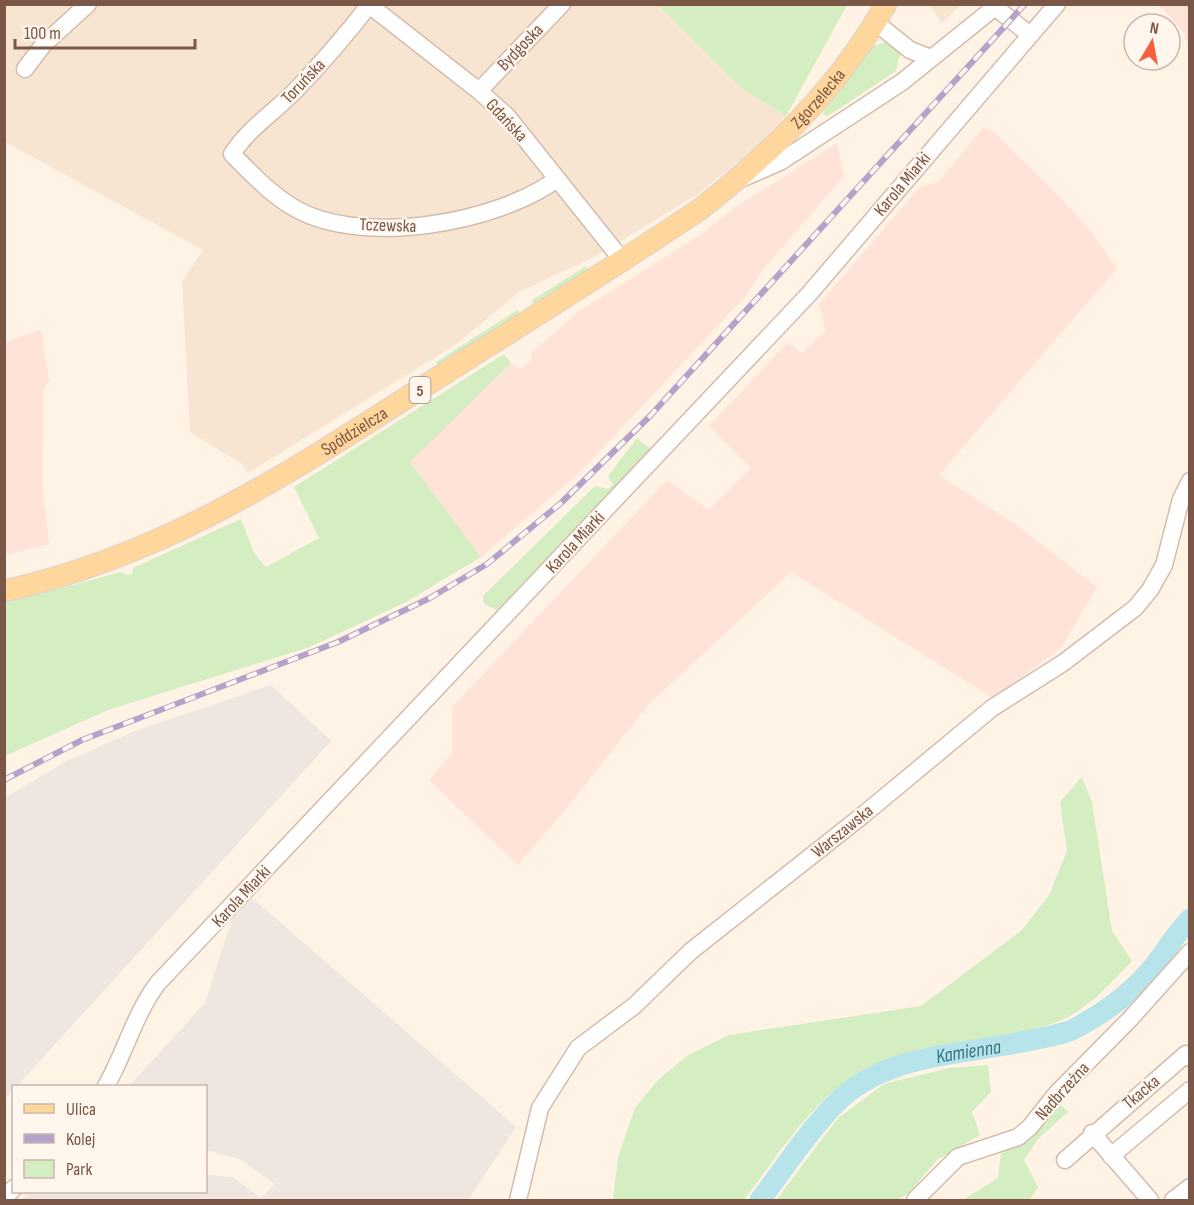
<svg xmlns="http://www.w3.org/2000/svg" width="1194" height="1205" viewBox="0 0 1194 1205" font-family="'Sofia Sans Condensed',sans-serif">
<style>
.residential{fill:#f7e5d2}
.commercial{fill:#ffe2d8}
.industrial{fill:#eee6df}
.green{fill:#d5eec1}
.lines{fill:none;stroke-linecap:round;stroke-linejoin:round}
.river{stroke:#b7e4ea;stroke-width:21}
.minor-casing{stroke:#d4bcac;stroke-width:19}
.major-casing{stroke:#dcd3cf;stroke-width:23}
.minor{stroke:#fff;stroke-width:16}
.major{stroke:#ffd69b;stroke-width:21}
.rail-casing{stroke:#b6a1ca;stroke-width:6}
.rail{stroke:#fff7ed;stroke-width:4;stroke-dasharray:11;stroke-linecap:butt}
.labels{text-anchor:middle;stroke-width:4.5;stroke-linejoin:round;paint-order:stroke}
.shield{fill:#fff7ed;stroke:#a28779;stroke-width:1.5}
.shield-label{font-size:16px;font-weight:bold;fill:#7a5747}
.street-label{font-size:18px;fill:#7a5747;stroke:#fff7ed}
.water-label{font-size:20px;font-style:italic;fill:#397781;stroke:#fff7ed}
</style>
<rect width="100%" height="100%" fill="#fef3e4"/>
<g class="residential">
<polygon points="4,5 658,5 741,88 786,116 758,146 698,194 596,256 519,292 458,343 248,473 242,464 190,432 182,282 203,250 5,142"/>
<polygon points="929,5 961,5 942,23"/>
</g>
<g class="commercial">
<polygon points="1159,5 1189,5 1189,44 1184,38 1186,35"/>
<polygon points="983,128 993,131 1060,197 1092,233 1117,268 939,475 1016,525 1097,587 1061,648 993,698 791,572 647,706 570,804 518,865 429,780 452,753 452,707 667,480 709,510 751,468 709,426 788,342 801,353 826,331 819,304 921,186 938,182"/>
<polygon points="837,143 844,176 762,271 744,298 577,475 481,557 410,462 411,458 511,363 519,370 532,360 531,353 578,312 702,234 733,209"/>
<polygon points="41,330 49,381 43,390 42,485 49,544 5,555 5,342"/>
</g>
<g class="industrial">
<polygon points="271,685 331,741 17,1086 14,1086 13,1090 5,1100 5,798 65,762 135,731"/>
<polygon points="252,898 516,1127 468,1200 21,1200 30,1192 206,1192 206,1175 233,1177 261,1198 275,1184 240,1159 206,1150 206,1086 130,1085 205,1003 232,919"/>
</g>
<g class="green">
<polygon points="658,5 847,5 786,116 741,88"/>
<polygon points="886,42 900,53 896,71 828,116 823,115 824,107 870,47"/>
<polygon points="586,266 590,270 534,305 532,300"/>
<polygon points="517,310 521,314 438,368 436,362"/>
<polygon points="504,354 511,363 410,462 481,557 406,602 310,647 108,710 5,756 5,603 121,572 126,575 132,574 133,568 241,519 254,553 266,567 319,538 294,487"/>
<polygon points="637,438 651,449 497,610 484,604 483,596 595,486 608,489 613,484 608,476"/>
<path d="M1082,777L1092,802L1112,931L1132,961C1109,985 1086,1012 1054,1023C997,1044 931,1039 872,1066C816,1092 780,1153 744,1200H613L618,1157L635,1108L658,1080L688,1055L729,1035L921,1006L1022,930L1049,895L1067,851L1060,802Z"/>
<polygon points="988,1065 991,1092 972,1112 980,1135 937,1160 909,1193 897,1200 776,1200 838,1118 884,1084 949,1068"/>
<polygon points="1060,1104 1068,1112 1038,1139 1024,1160 1038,1187 1030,1200 963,1200 998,1178 1001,1154"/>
</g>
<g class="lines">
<path class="river" id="s1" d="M760,1200C785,1168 815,1120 846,1094C898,1052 970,1054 1032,1040C1045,1037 1060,1035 1072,1030C1103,1014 1132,993 1154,966C1166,950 1176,934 1190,919"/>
<g class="minor-casing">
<g id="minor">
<polyline points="368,4 479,91 507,116 622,260"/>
<path d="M370,4C346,35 321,64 294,92C273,113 248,129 232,154C252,174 272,196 298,210C366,246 497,223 557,179"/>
<polyline points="875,22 910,50 931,58"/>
<polyline points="25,69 43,45 88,4"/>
<polyline points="479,91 562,4"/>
<polyline points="743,178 780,162 902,82 995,7 1030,35"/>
<path d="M106,1086C125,1053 135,1013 158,983L809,294L1057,4"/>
<polyline points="1092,1133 1150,1200"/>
<polyline points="1111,1156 1190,1090"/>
<polyline points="1065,1160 1186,1054 1190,1058"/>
<polyline points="4,1198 14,1188"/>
<polyline points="518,1200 540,1108 578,1048 634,1006 691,951 863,815 992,708 1063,663 1135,608 1150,590 1164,565 1181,499 1190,481"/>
<polyline points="915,1200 958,1157 1018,1137 1030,1127 1057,1093 1131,1018 1190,952"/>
<polyline points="1173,1200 1190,1187"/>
</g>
</g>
<g class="major-casing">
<g id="major">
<path id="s2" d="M4,591C167,555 294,470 431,382C521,325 611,269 699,210C773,152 839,87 886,4"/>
</g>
</g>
<use href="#minor" class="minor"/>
<use href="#major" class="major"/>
<g class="rail-casing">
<polyline id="rail" points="4,780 82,740 338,642 430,598 487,564 561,503 650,416 1025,4"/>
</g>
<use href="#rail" class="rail"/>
</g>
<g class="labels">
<rect class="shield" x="409.5" y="377" width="21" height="26" rx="4.5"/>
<g class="shield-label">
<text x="420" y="396">5</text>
</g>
<g class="street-label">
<text transform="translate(520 47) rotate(-46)" y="6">Bydgoska</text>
<text transform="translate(303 81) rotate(-46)" y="6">Toruńska</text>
<text dy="6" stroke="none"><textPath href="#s2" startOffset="960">Zgorzelecka</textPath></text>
<text transform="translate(507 120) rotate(47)" y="6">Gdańska</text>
<text transform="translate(902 184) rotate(-50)" y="6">Karola Miarki</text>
<text transform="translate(388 225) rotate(2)" y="6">Tczewska</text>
<text dy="6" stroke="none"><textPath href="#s2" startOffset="387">Spółdzielcza</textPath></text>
<text transform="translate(575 542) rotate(-47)" y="6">Karola Miarki</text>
<text transform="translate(842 831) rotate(-39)" y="6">Warszawska</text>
<text transform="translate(241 896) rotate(-47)" y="6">Karola Miarki</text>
<text transform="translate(1062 1091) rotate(-48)" y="6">Nadbrzeżna</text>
<text transform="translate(1141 1092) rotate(-40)" y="6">Tkacka</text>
</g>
<g class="water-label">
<text dy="7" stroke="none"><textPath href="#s1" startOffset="268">Kamienna</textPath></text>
</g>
</g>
<rect width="1194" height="1205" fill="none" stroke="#7a5747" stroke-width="12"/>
<rect x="12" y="1085" width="195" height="108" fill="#fff7ed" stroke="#cab7ab" stroke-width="1.5"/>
<rect x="24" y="1104" width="30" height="9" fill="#ffd69b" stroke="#cab7ab" stroke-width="1.5"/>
<text x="66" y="1115" font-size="18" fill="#7a5747">Ulica</text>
<rect x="24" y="1134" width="30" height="9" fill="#b6a1ca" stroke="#cab7ab" stroke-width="1.5"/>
<text x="66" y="1145" font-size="18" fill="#7a5747">Kolej</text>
<rect x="24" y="1160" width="30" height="18" fill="#d5eec1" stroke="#cab7ab" stroke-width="1.5"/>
<text x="66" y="1175" font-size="18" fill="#7a5747">Park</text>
<g transform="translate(1152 42) rotate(10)"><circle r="28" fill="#fff7ed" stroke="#cab7ab" stroke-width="1.5"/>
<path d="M0-4.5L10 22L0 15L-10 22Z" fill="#f4613e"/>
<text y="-9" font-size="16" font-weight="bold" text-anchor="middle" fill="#7a5747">N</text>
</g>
<path d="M15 39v9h180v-9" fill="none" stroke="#7a5747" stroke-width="3"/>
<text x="24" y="39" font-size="18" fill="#7a5747" stroke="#fff7ed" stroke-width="4.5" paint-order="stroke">100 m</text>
</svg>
